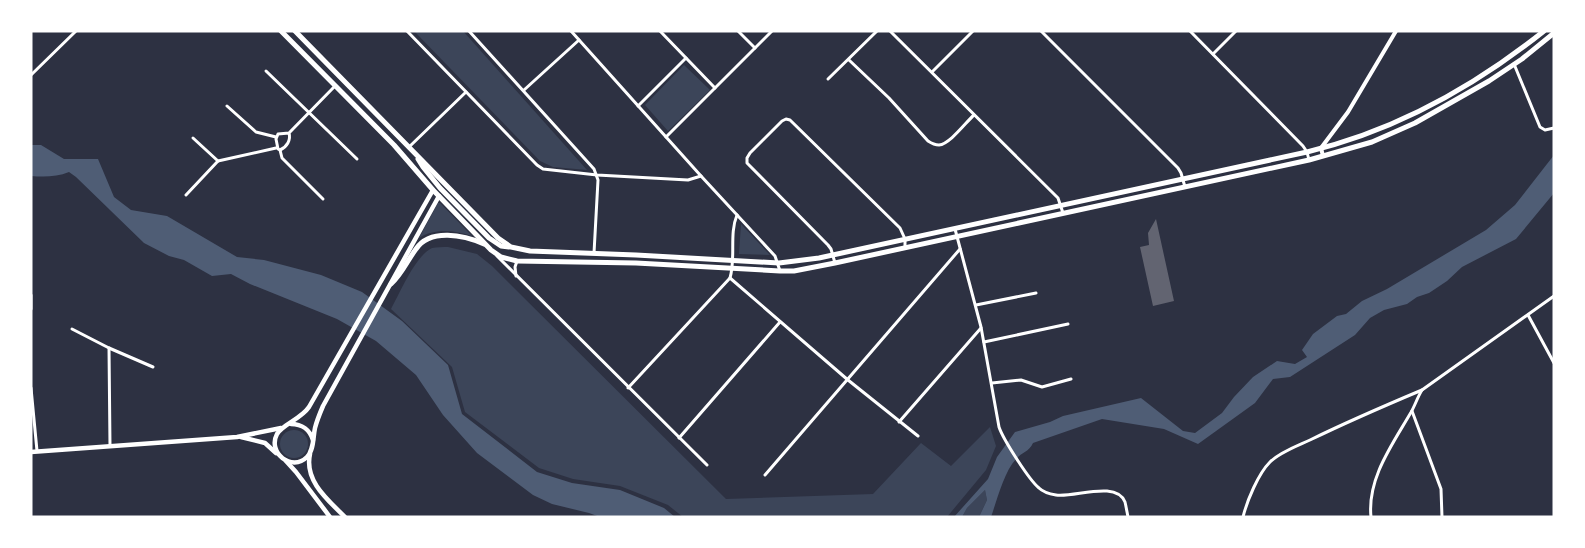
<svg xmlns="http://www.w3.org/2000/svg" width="1585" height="548" viewBox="0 0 1585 548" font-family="Bitter,serif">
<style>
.green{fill:#3c4559}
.water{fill:#4f5d75}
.building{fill:#626471}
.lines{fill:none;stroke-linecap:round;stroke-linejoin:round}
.minor{stroke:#fff;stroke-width:3}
.tertiary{stroke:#fff;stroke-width:4}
.secondary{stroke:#fff;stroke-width:4.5}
.primary{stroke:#fff;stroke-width:5}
</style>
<rect width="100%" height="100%" fill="#2d3142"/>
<g class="green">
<polygon points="414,31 463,31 587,170 553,167 540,161"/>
<polygon points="684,65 710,90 668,131 645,105"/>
<path d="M438,203H440L472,236C455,230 434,228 419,238Z"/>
<polygon points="741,224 770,255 739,254"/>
<path d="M448,247L477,254L492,266L726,499L873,494L921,443L951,466L990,427L996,446L986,470L947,517H683L668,505L620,486L573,479L539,468L465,412L452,367L391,309C400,293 415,256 432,248C437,247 443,247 448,247Z"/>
<circle cx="294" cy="444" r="14"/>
<polygon points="985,490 987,500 979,517 962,517 967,508"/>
</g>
<g class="water">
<path d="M31,145H41L64,159H98L114,197L131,210L167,216L237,257L264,260L321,275L362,292L402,321L448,365L462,414L537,472L572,483L620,490L664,508L675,517H600L589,513L552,504L533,495L477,453L443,415L416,375L376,341L337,319L250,284L231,274L212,276L184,260L169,256L144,243L76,177L69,172C57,177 44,177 31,176Z"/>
<path d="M1554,155V193L1516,239L1462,267L1447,281L1429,293L1417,297L1407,304L1384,310L1370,318L1355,335L1290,377L1273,379L1255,403L1198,444L1164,429L1102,419L1033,443C1029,452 1022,452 1016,459C1004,472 997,500 991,517H979L987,500L985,490L967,508L962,517H954L988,479L997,457L1015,432L1050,422L1063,416L1141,398L1183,431L1195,433L1222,413L1234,397L1253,377L1277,361L1295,364L1307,357L1302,350L1313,334L1337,316L1346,314L1362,301L1387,289L1486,230L1515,205Z"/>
</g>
<polygon class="building" points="1156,219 1174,301 1153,306 1140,247 1149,245 1148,233"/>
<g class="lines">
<g class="minor">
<polyline points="407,31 537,165 543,169 597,175 688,180 701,176"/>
<polyline points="469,31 594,169 598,180 594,253"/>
<polyline points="571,31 701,176 775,256 780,271"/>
<polyline points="660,31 715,88"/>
<polyline points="738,31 755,48"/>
<polyline points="890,31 1058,198 1063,213"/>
<polyline points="1041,31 1178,168 1181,173 1185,187"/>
<polyline points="1190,31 1303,146 1307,152 1309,160"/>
<polyline points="1213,54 1236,31"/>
<path d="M849,60L889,98L928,141C931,143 935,145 939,145C950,144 966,122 974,115"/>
<polyline points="1514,64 1540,127 1545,130 1554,128"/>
<polyline points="266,71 357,159"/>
<polyline points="932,72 973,31"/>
<polyline points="31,75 76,31"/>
<polyline points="828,79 877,31"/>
<polyline points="524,90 579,40"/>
<polyline points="227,106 256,132 276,137"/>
<polyline points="638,106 686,58"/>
<path d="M289,133C291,140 287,147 280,150L278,149L276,139L278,134L289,133L335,86"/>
<polyline points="666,137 772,31"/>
<polyline points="193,138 218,161"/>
<polyline points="409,147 466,92"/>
<polyline points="280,150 282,158 323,199"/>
<polyline points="186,195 218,161 276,148"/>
<path d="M955,229L981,327L999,427C1003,439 1029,480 1039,488C1043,492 1050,494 1056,495C1074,498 1116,480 1125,502C1126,506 1127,512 1128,517"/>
<polyline points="497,256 707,465"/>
<polyline points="835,263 831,249 828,245 747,163 747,158 750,153 782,121 786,119 790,120 900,228 905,239 905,247"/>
<polyline points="516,276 515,267 517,261"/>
<polyline points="730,278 848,380 918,436"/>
<polyline points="31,295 31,309"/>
<polyline points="976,305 1036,293"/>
<polyline points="1528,315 1554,363"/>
<polyline points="72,329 109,348 153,367"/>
<polyline points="984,342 1068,324"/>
<polyline points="109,348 110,446"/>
<polyline points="992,383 1021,380 1042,387 1071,379"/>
<polyline points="31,388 37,451"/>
<path d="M628,388L730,278C736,258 729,234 737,215"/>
<polyline points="1412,411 1441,489 1442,517"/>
<polyline points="899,422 981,328"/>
<polyline points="679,438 780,322"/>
<polyline points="765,475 960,249"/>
<path d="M1243,517C1247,501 1258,474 1270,462C1280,452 1297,446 1310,440C1347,422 1384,406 1422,390"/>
<path d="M1371,517C1367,479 1392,445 1410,414C1415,406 1417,398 1422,390L1554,296"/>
</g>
<polyline class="tertiary" points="1323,156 1321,148 1348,112 1396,31"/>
<g class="secondary">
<path d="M433,190L309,407C301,419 283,424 277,434C267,453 292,472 307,457C314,450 313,437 315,428C317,420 320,413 323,406L439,196"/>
<path d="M291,424C302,424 310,430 313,440"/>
<polyline points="241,437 265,443 276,453"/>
<polyline points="31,452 237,437 281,428"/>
<path d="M310,454C304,481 328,500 345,517"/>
<polyline points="286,461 296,472 330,517"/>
</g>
<g class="primary">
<polyline points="281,31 394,145 433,190 491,250 501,257 517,261 636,263 780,271 794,271 835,263 1309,160 1372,142 1415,123 1489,81 1522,59 1554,33"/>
<path d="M295,31L498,238L511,247L530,251L636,255L779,263L819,258L1307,152C1395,131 1474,87 1544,31"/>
<polyline points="418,159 423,167 440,188 489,238 501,246 509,247"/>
<path d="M391,284C402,274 407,261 416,249C430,228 464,235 484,244"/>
</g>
</g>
<rect width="1585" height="548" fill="none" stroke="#ffffff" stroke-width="65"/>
</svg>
